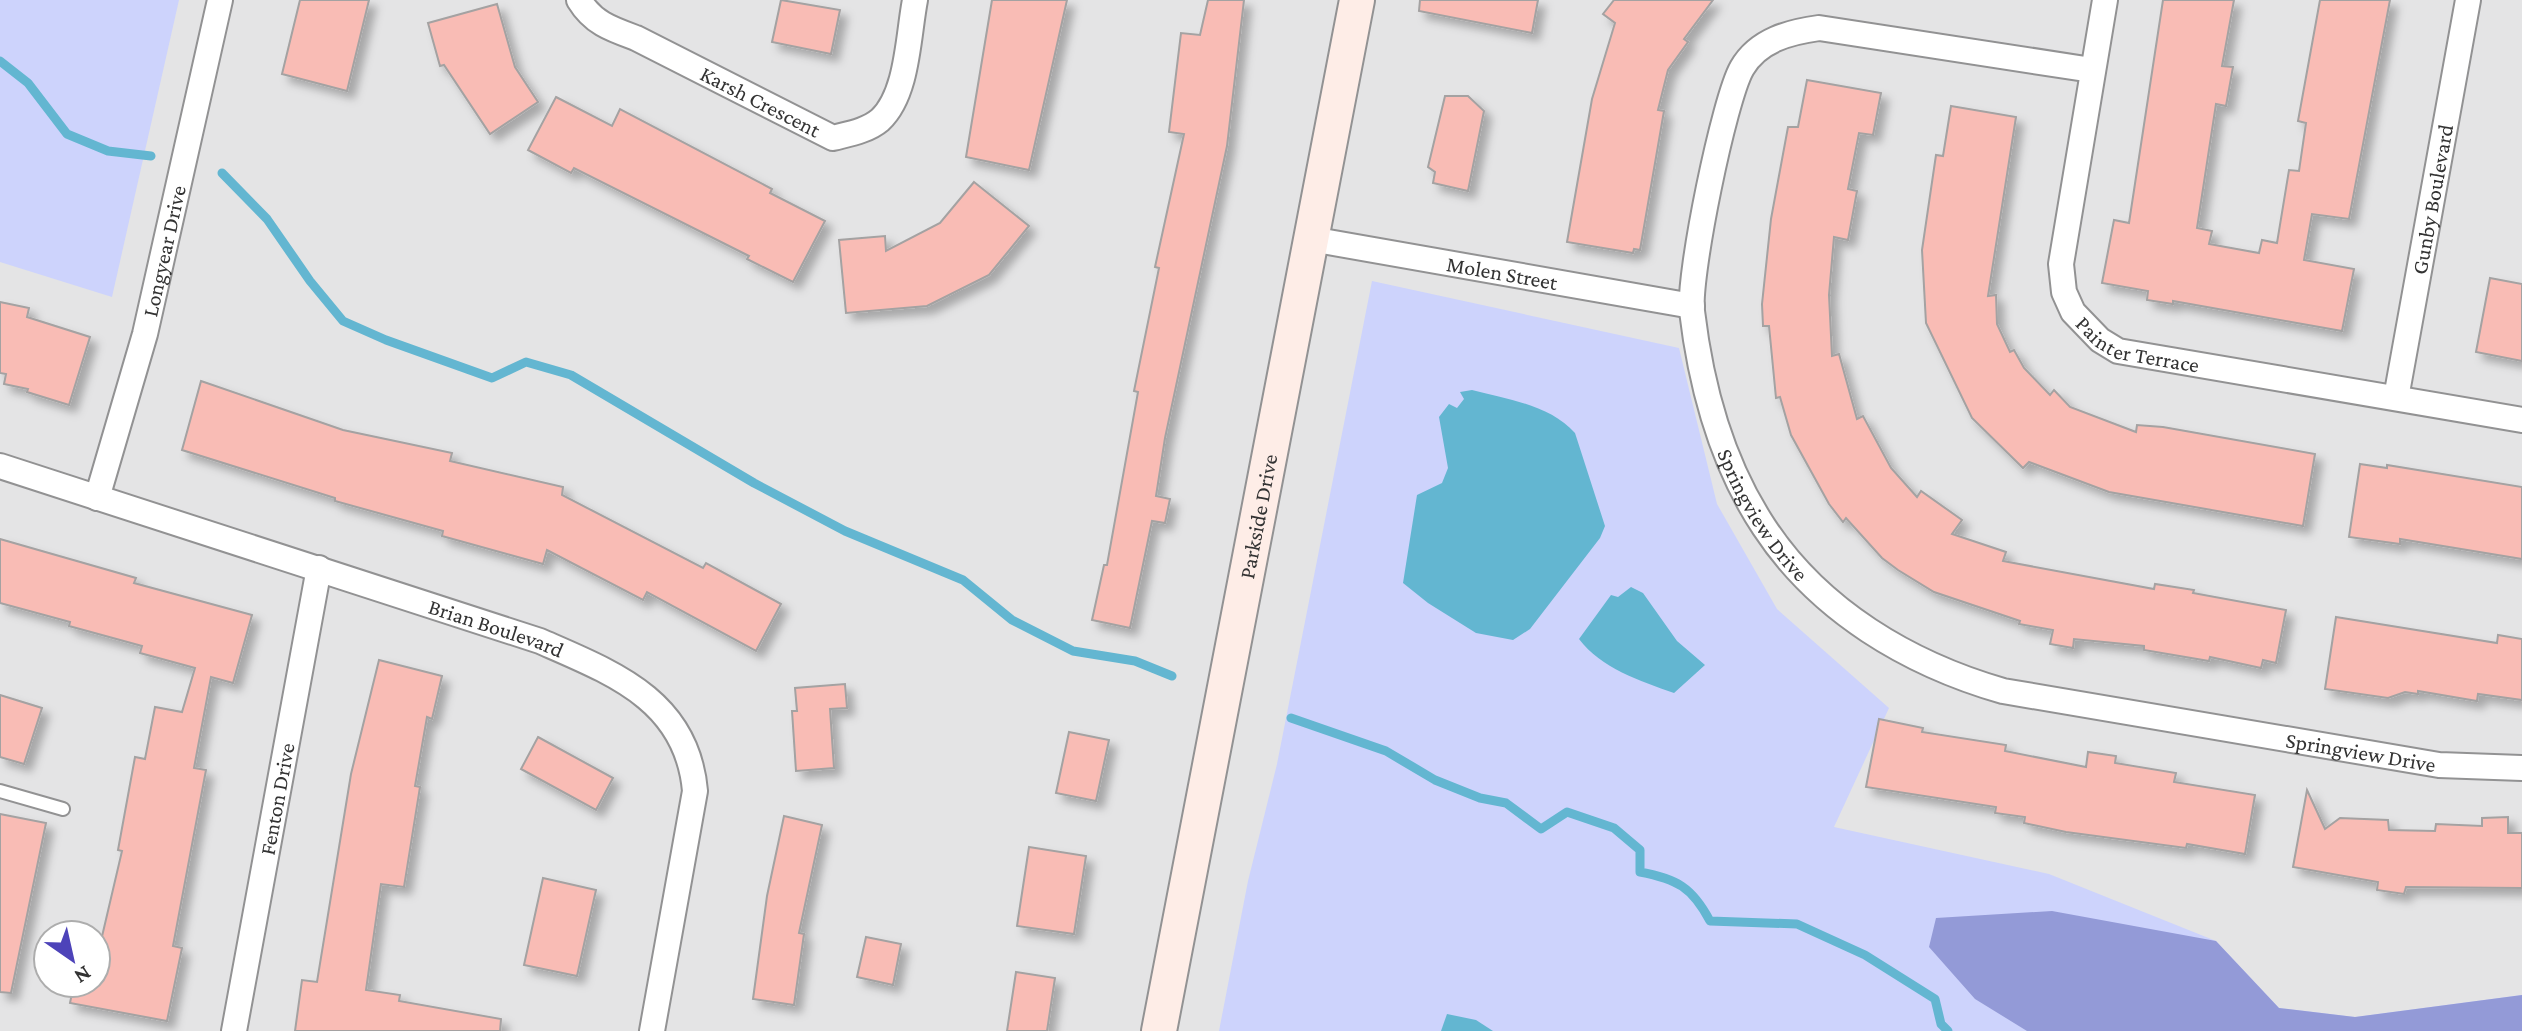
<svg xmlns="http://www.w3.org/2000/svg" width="2522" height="1031" viewBox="0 0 2522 1031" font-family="'Crimson Pro',serif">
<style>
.green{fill:#cdd3fc}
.forest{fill:#939ad7}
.water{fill:#63b6d1}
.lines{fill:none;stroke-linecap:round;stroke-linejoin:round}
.stream{stroke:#63b6d1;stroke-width:9}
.building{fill:#f9bcb5;stroke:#a4a2a2;stroke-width:2;filter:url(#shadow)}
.service-casing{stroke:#929293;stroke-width:16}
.minor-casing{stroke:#929293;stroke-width:28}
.secondary-casing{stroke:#929293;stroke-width:38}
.service{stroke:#fff;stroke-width:12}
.minor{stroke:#fff;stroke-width:24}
.secondary{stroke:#feede7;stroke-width:34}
.labels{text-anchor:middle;stroke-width:7;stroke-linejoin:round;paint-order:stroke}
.street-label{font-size:22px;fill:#333;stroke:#fff}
</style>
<defs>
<filter id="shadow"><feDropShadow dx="7" dy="7" stdDeviation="4" flood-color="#0004"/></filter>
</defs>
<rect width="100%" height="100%" fill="#e4e4e5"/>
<g class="green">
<polygon points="0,0 179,0 112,297 0,262"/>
<polygon points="1372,281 1679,348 1717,504 1777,609 1889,708 1834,827 2049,874 2216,941 2279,1008 2355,1017 2522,995 2522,1031 1219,1031 1248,881 1277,764"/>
</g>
<polygon class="forest" points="2052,911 2216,941 2279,1008 2355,1017 2522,995 2522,1031 2027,1031 1975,999 1929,947 1936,918"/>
<g class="water">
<path d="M1472,390C1507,399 1550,405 1575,433L1605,526L1600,538L1530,629L1513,640L1476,633L1428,603L1403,583L1417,495L1442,483L1448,468L1439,417L1449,404L1457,408L1464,399L1460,392Z"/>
<path d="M1631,587L1643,593L1677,641L1705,665L1674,693C1640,681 1601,668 1579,639L1611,595L1618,597Z"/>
<polygon points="1447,1014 1476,1020 1493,1031 1441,1031"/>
</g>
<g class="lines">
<g class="stream">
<polyline points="0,61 28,83 67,134 108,151 151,156"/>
<polyline points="222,173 267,219 310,281 343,321 386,340 492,378 526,362 571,375 754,483 845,531 963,580 1012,620 1073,651 1135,661 1172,676"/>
<path d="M1291,718L1386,751L1435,780L1480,798L1506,803L1541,829L1567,812L1614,828L1640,850V872C1677,879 1692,887 1710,921L1797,924L1865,955L1935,999L1941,1024L1948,1031"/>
</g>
</g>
<g class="building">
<polygon points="300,0 369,0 347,91 282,74"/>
<polygon points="781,0 840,10 831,54 772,42"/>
<polygon points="992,0 1067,0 1029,170 966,157"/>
<polygon points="1208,0 1244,0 1227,146 1165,438 1156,496 1170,499 1165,523 1152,521 1130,628 1092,620 1104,565 1107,565 1138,392 1134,391 1159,268 1155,267 1184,134 1169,132 1181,33 1200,35"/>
<polygon points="1420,0 1538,0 1532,33 1419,11"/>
<polygon points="1614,0 1713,0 1684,39 1688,42 1668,70 1658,110 1664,111 1640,250 1634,249 1633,253 1567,242 1592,99 1615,23 1603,14"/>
<polygon points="2163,0 2234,0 2222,66 2233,67 2226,106 2216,104 2197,228 2212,231 2209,244 2259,253 2262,240 2277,243 2289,170 2299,171 2306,123 2298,121 2320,0 2390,0 2349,219 2312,214 2304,260 2354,269 2342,331 2173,301 2173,304 2147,300 2148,291 2102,283 2114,220 2129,223"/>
<polygon points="497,4 515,67 538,102 490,134 444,65 440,66 428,23"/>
<polygon points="1807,80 1881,93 1873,135 1859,133 1848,189 1857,191 1848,240 1834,237 1829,295 1832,356 1839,354 1857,419 1863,416 1891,468 1917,497 1921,491 1962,520 1952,534 2006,552 2003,561 2154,589 2155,584 2194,590 2193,593 2286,610 2276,663 2263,660 2261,668 2210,657 2209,661 2144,650 2144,646 2074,639 2073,648 2050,644 2053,630 2019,624 2020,621 1934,592 1898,570 1882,558 1846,518 1843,522 1829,504 1791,435 1780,397 1776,398 1769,326 1763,326 1762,304 1771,219 1788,127 1798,127"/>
<polygon points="1445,96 1468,96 1484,111 1468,191 1433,183 1435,172 1428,167"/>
<polygon points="556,97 612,126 620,109 772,189 770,193 825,221 793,282 747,259 749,256 574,168 571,173 528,150"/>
<polygon points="1951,106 2016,117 1988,296 1996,295 1997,324 2010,352 2014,350 2024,368 2050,395 2054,390 2070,407 2136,432 2137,425 2163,427 2315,454 2303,526 2109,492 2029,462 2023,468 1972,418 1926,323 1922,250 1936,155 1943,156"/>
<polygon points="974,182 1029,226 989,275 927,306 846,313 839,240 885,236 886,251 940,223"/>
<polygon points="2490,278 2522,284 2522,361 2476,352"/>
<polygon points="0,302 29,308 27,317 90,337 69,405 27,392 28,389 4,384 6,374 0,373"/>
<polygon points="201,381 343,430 452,453 450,461 563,487 562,495 703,568 706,563 781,604 756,651 647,592 643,600 547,550 543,564 496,551 442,536 443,531 335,501 335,498 182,450"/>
<polygon points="2360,464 2387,468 2387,465 2522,487 2522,559 2400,539 2400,544 2349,537"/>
<polygon points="0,539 136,578 134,583 252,615 233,683 211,677 194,768 206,770 173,946 182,948 167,1021 70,1003 74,983 96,983 96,944 100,945 122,851 118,850 135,757 145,759 155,707 182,712 195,668 140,653 142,646 69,626 70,622 0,603"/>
<polygon points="2336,617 2497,643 2498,635 2522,639 2522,700 2478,694 2477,701 2418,691 2418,694 2405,692 2388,698 2325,689"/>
<polygon points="379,660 442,676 432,719 427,717 415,786 420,787 404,887 381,884 366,990 400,995 399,1001 501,1019 500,1031 295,1031 302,980 317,982 351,774"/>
<polygon points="845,684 847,708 830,709 834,768 796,771 792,711 797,711 795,688"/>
<polygon points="0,695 42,708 24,764 0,757"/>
<polygon points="1879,719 1923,728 1922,732 2006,745 2005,751 2086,767 2088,752 2116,756 2115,763 2176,773 2174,782 2255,795 2245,854 2187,844 2186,848 2066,832 2024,823 2025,817 1995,813 1996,807 1866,787"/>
<polygon points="1069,732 1109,740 1096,801 1056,793"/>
<polygon points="538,737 613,778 596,810 521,769"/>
<polygon points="2307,790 2325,829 2340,818 2388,820 2389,830 2435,831 2436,824 2482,826 2482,818 2508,817 2508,833 2522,833 2522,888 2406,887 2404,894 2377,890 2378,882 2293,867"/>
<polygon points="0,814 46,823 11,993 0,992"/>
<polygon points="784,816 822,825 799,933 804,934 794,1005 753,999 767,896"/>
<polygon points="1029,847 1086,856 1074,934 1017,926"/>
<polygon points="543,878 596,890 577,976 524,965"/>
<polygon points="866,937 901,944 893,985 857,977"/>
<polygon points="1016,972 1055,978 1047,1031 1007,1031"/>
</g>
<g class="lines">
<g class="service-casing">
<polyline id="service" points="0,791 63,809"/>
</g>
<g class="minor-casing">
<g id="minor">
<path id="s1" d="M579,0C593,23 611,29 636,38L833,138C848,134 867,131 880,120C908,94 908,36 915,0"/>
<path id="s2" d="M2105,0L2061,264L2064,292L2073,312L2100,340L2118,351L2522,420"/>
<path id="s3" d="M2092,70L1819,28C1790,32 1758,40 1742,68C1724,99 1688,276 1692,311C1701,387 1721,462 1764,527C1819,611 1909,664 2003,691L2439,765L2522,768"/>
<path id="s4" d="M1311,239L1692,306"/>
<path id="s5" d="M2396,398L2468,0"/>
<path id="s6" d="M0,466L540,641C613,673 687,700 695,791L652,1031"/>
<path id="s7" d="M97,498L145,334L220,0"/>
<path id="s8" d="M234,1031L319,568"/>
</g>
</g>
<g class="secondary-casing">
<g id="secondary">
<path id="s9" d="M1159,1031L1357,0"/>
</g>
</g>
<use href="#service" class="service"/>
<use href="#minor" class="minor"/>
<use href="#secondary" class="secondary"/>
</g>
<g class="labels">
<g class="street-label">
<text dy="8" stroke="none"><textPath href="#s1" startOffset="210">Karsh Crescent</textPath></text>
<text dy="8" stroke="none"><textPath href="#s5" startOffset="202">Gunby Boulevard</textPath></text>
<text dy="8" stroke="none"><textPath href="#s7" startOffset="256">Longyear Drive</textPath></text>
<text dy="8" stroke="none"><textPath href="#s4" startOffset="194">Molen Street</textPath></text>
<text dy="8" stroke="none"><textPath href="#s2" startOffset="394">Painter Terrace</textPath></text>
<text dy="8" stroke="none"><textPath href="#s3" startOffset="834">Springview Drive</textPath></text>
<text dy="8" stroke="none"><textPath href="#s9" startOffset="524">Parkside Drive</textPath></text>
<text dy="8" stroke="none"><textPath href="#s6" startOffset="522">Brian Boulevard</textPath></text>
<text dy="8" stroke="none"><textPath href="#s3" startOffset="1504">Springview Drive</textPath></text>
<text dy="8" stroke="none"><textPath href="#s8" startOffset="236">Fenton Drive</textPath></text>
</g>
</g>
<g transform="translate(72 959) rotate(146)"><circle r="38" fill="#ffffff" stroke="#adadad" stroke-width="2"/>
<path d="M0-6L14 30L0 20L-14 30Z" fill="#4d43b9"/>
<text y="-12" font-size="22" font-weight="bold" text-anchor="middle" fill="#333333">N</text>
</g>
</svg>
